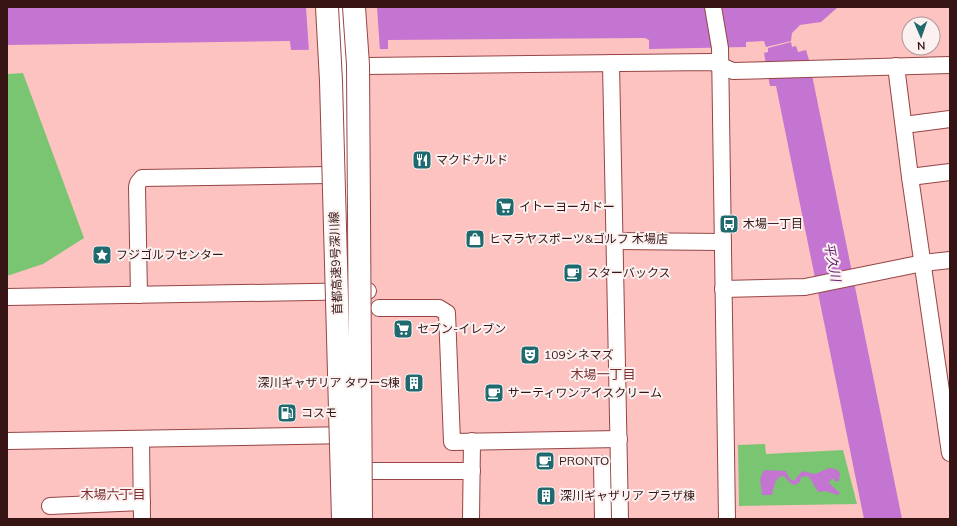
<svg xmlns="http://www.w3.org/2000/svg" width="957" height="526" viewBox="0 0 957 526" font-family="Mulish,'Noto Sans JP',sans-serif">
<style>
.green{fill:#79c571}
.water{fill:#c475d1}
.pier{fill:#fcc3c0}
.lines{fill:none;stroke-linecap:round;stroke-linejoin:round}
.minor-casing{stroke:#974545;stroke-width:18}
.highway-casing{stroke:#974545;stroke-width:24}
.minor{stroke:#fff;stroke-width:16}
.highway{stroke:#fff;stroke-width:22}
.highway-bridge-casing{stroke:#974545;stroke-width:24;stroke-linecap:butt}
.highway-bridge{stroke:#fff;stroke-width:22}
.labels{text-anchor:middle;stroke-width:4;stroke-linejoin:round;paint-order:stroke}
.poi-label{font-size:12px;fill:#371414;stroke:#fbf1f1;text-anchor:start}
.street-label{font-size:12px;fill:#371414;stroke:#fbf1f1}
.water-label{font-size:13px;font-style:italic;fill:#621a6e;stroke:#fbf1f1}
.neighbourhood-label{font-size:13px;fill:#7f3031;stroke:#fbf1f1}
</style>
<rect width="100%" height="100%" fill="#fcc3c0"/>
<g class="green">
<polygon points="23,73 84,238 43,264 7,276 7,74"/>
<polygon points="765,444 766,454 843,450 857,504 739,506 738,445"/>
</g>
<g class="water">
<polygon points="7,7 838,7 821,22 800,25 792,33 791,41 766,47 764,41 746,42 746,47 649,49 649,40 645,38 388,40 388,49 291,50 290,41 7,45"/>
<polygon points="791,42 792,47 796,46 798,52 806,50 809,60 902,519 864,519 776,86 770,86 764,53 768,52 768,48"/>
<path d="M829,468L836,469L840,473L839,481L835,482L834,479H831L829,483L840,493L838,495L825,491L819,492C813,487 813,481 808,476L801,477L800,482L795,485L790,483L784,476L779,477L775,483L772,495H762C762,485 757,478 765,470L786,471L790,479L794,481L802,471L815,474Z"/>
</g>
<polygon class="pier" points="306,7 377,7 380,51 309,52"/>
<g class="lines">
<g class="minor-casing">
<g id="minor">
<polyline points="713,7 720,48 727,519"/>
<polyline points="611,63 620,519"/>
<polyline points="366,66 712,62 733,71 950,65"/>
<polyline points="896,66 910,177 950,453"/>
<polyline points="904,125 950,119"/>
<polyline points="910,177 950,172"/>
<polyline points="615,241 723,242"/>
<polyline points="723,289 805,287 923,263 950,260"/>
<polyline points="139,295 137,187 138,183 142,178 328,175"/>
<polyline points="7,297 368,291"/>
<polyline points="379,308 439,308 447,313 452,442 619,439"/>
<polyline points="141,439 142,519"/>
<polyline points="7,441 351,435"/>
<polyline points="602,464 603,519"/>
<polyline points="367,471 472,471"/>
<polyline points="50,506 142,502"/>
<polyline points="471,519 472,441"/>
</g>
</g>
<g class="highway-casing">
<polyline id="highway" points="341,7 347,169 344,231"/>
</g>
<use href="#minor" class="minor"/>
<use href="#highway" class="highway"/>
<g class="highway-bridge-casing">
<g id="highway-bridge">
<polyline points="327,7 331,81 343,519"/>
<polyline points="354,7 358,65 361,519"/>
</g>
</g>
<use href="#highway-bridge" class="highway-bridge"/>
</g>
<defs>
<g id="restaurant-square" transform="scale(1)"><rect x="-9" y="-9" width="18" height="18" rx="4" fill="#1e6a6f" stroke="#fbf1f1"/><path d="M-5-6h1v4h1v-4h1v4h1v-4h1v5L-1.5 .5V6h-2V.5L-5-1ZM5-6V6H3V1.5H1.5Q1.5-4 5-6Z" fill="#fff"/></g>
<g id="supermarket-square" transform="scale(1)"><rect x="-9" y="-9" width="18" height="18" rx="4" fill="#1e6a6f" stroke="#fbf1f1"/><path d="M-6-5.5h2.5l.6 2H6L4.5 2H-2.5L-4.4-4H-6ZM-1.5 3.2a1.3 1.3 0 1 0 .1 0ZM3 3.2a1.3 1.3 0 1 0 .1 0Z" fill="#fff"/></g>
<g id="bus-square" transform="scale(1)"><rect x="-9" y="-9" width="18" height="18" rx="4" fill="#1e6a6f" stroke="#fbf1f1"/><path d="M-5-6H5V4H4V6H2V4H-2V6H-4V4H-5ZM-3.5-4V0h7V-4ZM-3.5 1.2v1.5H-2V1.2ZM2 1.2v1.5H3.5V1.2Z" fill="#fff"/></g>
<g id="shop-square" transform="scale(1)"><rect x="-9" y="-9" width="18" height="18" rx="4" fill="#1e6a6f" stroke="#fbf1f1"/><path d="M-5-2.5h2.3a2.7 3.5 0 0 1 5.4 0H5L5.5 6h-11ZM-1.5-2.5h3a1.5 2.3 0 0 0-3 0Z" fill="#fff"/></g>
<g id="sight-square" transform="scale(1)"><rect x="-9" y="-9" width="18" height="18" rx="4" fill="#1e6a6f" stroke="#fbf1f1"/><path d="M0-6L1.8-2.2L6-1.7L2.9 1.2L3.7 5.4L0 3.3L-3.7 5.4L-2.9 1.2L-6-1.7L-1.8-2.2Z" fill="#fff"/></g>
<g id="cafe-square" transform="scale(1)"><rect x="-9" y="-9" width="18" height="18" rx="4" fill="#1e6a6f" stroke="#fbf1f1"/><path d="M-5.5-4.5H6V0H3Q3 3.5 0 3.5H-2.5Q-5.5 3.5-5.5 0ZM3-3.2v2h1.7v-2ZM-6 4.5H4V6H-6Z" fill="#fff"/></g>
<g id="theatre-square" transform="scale(1)"><rect x="-9" y="-9" width="18" height="18" rx="4" fill="#1e6a6f" stroke="#fbf1f1"/><path d="M-5-5.5Q0-4 5-5.5V0Q5 5 0 6Q-5 5-5 0ZM-3.3-2.5H-1v1.5H-3.3ZM1-2.5H3.3v1.5H1ZM-2.8 1Q0 5.5 2.8 1Z" fill="#fff"/></g>
<g id="building-square" transform="scale(1)"><rect x="-9" y="-9" width="18" height="18" rx="4" fill="#1e6a6f" stroke="#fbf1f1"/><path d="M-4-6H4V6H1V3H-1V6H-4ZM-2.5-4.3h1.7v1.8h-1.7ZM.8-4.3h1.7v1.8H.8ZM-2.5-1h1.7V.8h-1.7ZM.8-1h1.7V.8H.8Z" fill="#fff"/></g>
<g id="fuel-square" transform="scale(1)"><rect x="-9" y="-9" width="18" height="18" rx="4" fill="#1e6a6f" stroke="#fbf1f1"/><path d="M-5.5-6h7V0h2V4h1.3V-2.5L3-4.5l.8-.8L6-3V5H2.5V1h-1V6h-7ZM-4.2-4.7v3.2H.2V-4.7Z" fill="#fff"/></g>
</defs>
<g fill-rule="evenodd">
<use href="#restaurant-square" x="422" y="160"/>
<use href="#supermarket-square" x="505" y="207"/>
<use href="#bus-square" x="729" y="224"/>
<use href="#shop-square" x="475" y="239"/>
<use href="#sight-square" x="102" y="255"/>
<use href="#cafe-square" x="573" y="273"/>
<use href="#supermarket-square" x="403" y="329"/>
<use href="#theatre-square" x="530" y="355"/>
<use href="#building-square" x="414" y="383"/>
<use href="#cafe-square" x="494" y="393"/>
<use href="#fuel-square" x="287" y="413"/>
<use href="#cafe-square" x="545" y="461"/>
<use href="#building-square" x="546" y="496"/>
</g>
<g class="labels">
<g class="poi-label">
<text x="436" y="164">マクドナルド</text>
<text x="519" y="211">イトーヨーカドー</text>
<text x="743" y="228">木場一丁目</text>
<text x="489" y="243">ヒマラヤスポーツ&amp;ゴルフ 木場店</text>
<text x="116" y="259">フジゴルフセンター</text>
<text x="587" y="277">スターバックス</text>
<text x="417" y="333">セブン-イレブン</text>
<text x="544" y="359">109シネマズ</text>
<text x="400" y="387" text-anchor="end">深川ギャザリア タワーS棟</text>
<text x="508" y="397">サーティワンアイスクリーム</text>
<text x="301" y="417">コスモ</text>
<text x="559" y="465">PRONTO</text>
<text x="560" y="500">深川ギャザリア プラザ棟</text>
</g>
<g class="street-label">
<text transform="translate(336 263) rotate(-92)" y="4">首都高速9号深川線</text>
</g>
<g class="water-label">
<text transform="translate(833 262) rotate(79)" y="5">平久川</text>
</g>
<g class="neighbourhood-label">
<text x="603" y="379">木場一丁目</text>
<text x="113" y="499">木場六丁目</text>
</g>
</g>
<rect width="957" height="526" fill="none" stroke="#371414" stroke-width="16"/>
<g transform="translate(921 36) rotate(178)"><circle r="19" fill="#fbf1f1" stroke="#ad9999"/>
<path d="M0-3L7 15L0 10L-7 15Z" fill="#1e6a6f"/>
<text y="-6" font-size="11" font-weight="bold" text-anchor="middle" fill="#371414">N</text>
</g>
</svg>
